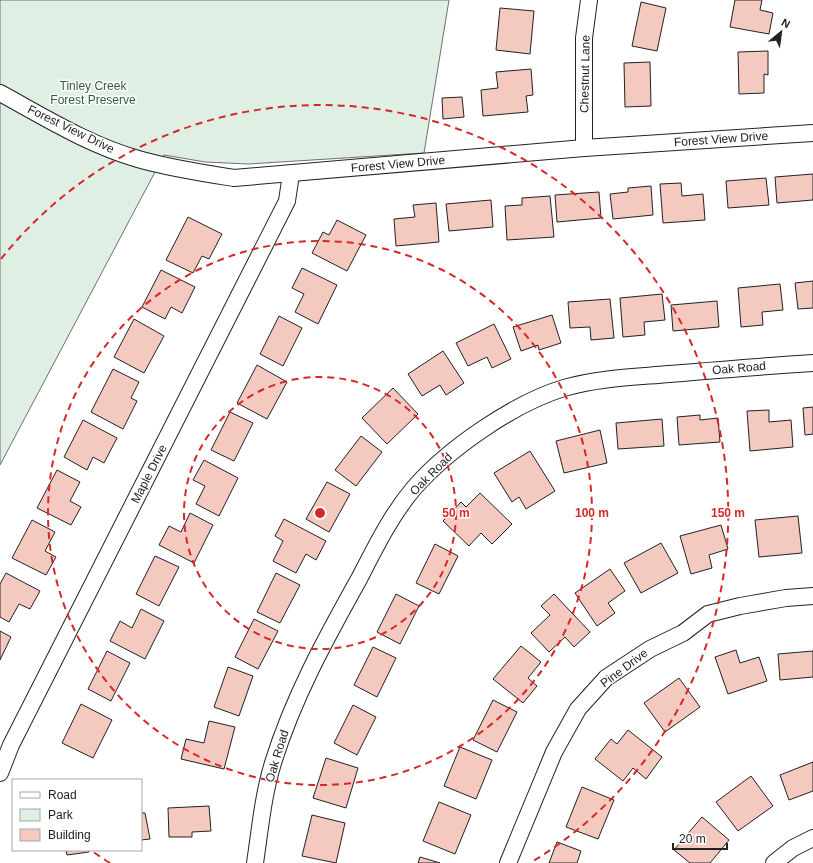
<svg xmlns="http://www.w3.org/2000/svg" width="813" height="863" viewBox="0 0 813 863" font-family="Arial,sans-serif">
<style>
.green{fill:#e0efe3;stroke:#6f6f6f}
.building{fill:#f3c9c0;stroke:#222}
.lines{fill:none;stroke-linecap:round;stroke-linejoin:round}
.street-casing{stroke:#222;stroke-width:18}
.street{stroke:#fff;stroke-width:16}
.ring{fill:none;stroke:#d62828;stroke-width:2;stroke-dasharray:7 5}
.labels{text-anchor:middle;stroke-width:3;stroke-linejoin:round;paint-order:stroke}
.street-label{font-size:12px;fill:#222;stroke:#fff}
.park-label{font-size:12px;fill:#2f5e38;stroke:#fff}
.centre{fill:#d62828;stroke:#fff;stroke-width:2}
.ring-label{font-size:12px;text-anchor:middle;font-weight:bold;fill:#d62828;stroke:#fff;stroke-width:3;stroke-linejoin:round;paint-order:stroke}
</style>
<rect width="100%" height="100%" fill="#fff"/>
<polygon class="green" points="0,0 449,0 424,153 248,164 205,162 164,155 0,465"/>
<g class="building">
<polygon points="735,0 762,0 760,10 773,13 769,34 730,27"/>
<polygon points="641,2 666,8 657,51 632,46"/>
<polygon points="500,8 534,11 530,54 496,50"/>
<polygon points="768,51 768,75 764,74 764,93 739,94 738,52"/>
<polygon points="650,62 651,106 625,107 624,63"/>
<polygon points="531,69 533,95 526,96 528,112 483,116 481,90 498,88 496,72"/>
<polygon points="462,97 464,117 443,119 442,98"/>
<polygon points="813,174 813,200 777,203 775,177"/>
<polygon points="766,178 769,205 728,208 726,181"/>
<polygon points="681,183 682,196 703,194 705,220 663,223 660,184"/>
<polygon points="651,186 653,215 613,219 610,194 628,192 628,188"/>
<polygon points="599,192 601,218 557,222 555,195"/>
<polygon points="550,196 554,237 507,240 505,206 522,205 522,198"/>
<polygon points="491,200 493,227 449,231 446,204"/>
<polygon points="436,203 439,242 396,246 394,219 415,217 413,205"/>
<polygon points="188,217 222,234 209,259 202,256 193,273 166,260"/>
<polygon points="337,220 366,235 347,271 312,253 323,232 329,235"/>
<polygon points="302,268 337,285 318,324 295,312 304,294 292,288"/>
<polygon points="161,270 195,287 182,313 171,307 165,319 142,307"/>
<polygon points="813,281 813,308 798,309 795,283"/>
<polygon points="780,284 783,310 762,312 763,325 741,327 738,288"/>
<polygon points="662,294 665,320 644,322 645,335 623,337 620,298"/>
<polygon points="610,299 614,338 591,340 590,327 570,328 568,302"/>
<polygon points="717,301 719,327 673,331 671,305"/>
<polygon points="552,315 561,343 539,350 538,345 521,351 513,327"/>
<polygon points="279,316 302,328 283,366 260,354"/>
<polygon points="134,319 164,336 144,373 114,357"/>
<polygon points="494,324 511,359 492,368 487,357 468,366 456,343"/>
<polygon points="443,351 464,383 446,395 440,385 422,396 408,374"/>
<polygon points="257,365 287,382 267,419 237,403"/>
<polygon points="113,369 139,382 131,398 137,401 123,429 91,412"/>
<polygon points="393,388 418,414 387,444 362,418"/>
<polygon points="813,407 813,434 805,435 803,408"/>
<polygon points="769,410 769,422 791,420 793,447 750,451 747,411"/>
<polygon points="230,412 253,423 234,461 211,450"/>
<polygon points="700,415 700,420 718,418 720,442 679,445 677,417"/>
<polygon points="662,419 664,446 618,449 616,423"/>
<polygon points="83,420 117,438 104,463 93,457 87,470 64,457"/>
<polygon points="600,430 607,463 564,473 556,441"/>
<polygon points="361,436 382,452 356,486 335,470"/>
<polygon points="530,451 555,491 526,509 519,497 512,502 494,473"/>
<polygon points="204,460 238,478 219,516 196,504 205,486 193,480"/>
<polygon points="57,470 80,482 70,501 81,507 71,525 37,508"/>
<polygon points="327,482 350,494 329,532 306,519"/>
<polygon points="480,493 512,524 492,544 481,533 469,546 443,521 461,502 466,507"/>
<polygon points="190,513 213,525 194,563 159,545 169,526 181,532"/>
<polygon points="798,516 802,553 759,557 755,520"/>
<polygon points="284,519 326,541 316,560 306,554 296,573 273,561 283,541 275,536"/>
<polygon points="32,520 55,532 45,551 56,557 46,575 12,558"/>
<polygon points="721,525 728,549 709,555 712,568 691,574 680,536"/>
<polygon points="661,543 678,573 641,593 624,563"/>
<polygon points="435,544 458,556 439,594 416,583"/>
<polygon points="155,556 179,567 159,606 136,594"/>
<polygon points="610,569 625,591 608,603 615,613 597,626 575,593"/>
<polygon points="6,573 40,591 30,609 19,604 9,622 0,617 0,584"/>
<polygon points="276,573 300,585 280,623 257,612"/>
<polygon points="396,594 419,606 400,644 377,632"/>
<polygon points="554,594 590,632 574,647 565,637 549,652 531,633 550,615 541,606"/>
<polygon points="141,609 164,621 145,659 110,641 120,621 132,628"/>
<polygon points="254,619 278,631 258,669 235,657"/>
<polygon points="0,631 11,637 0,660"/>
<polygon points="521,646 541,662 528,678 537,686 523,703 493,679"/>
<polygon points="373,647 396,658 377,697 354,685"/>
<polygon points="736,650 740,663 759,657 767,681 728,694 715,657"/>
<polygon points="107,651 130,663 111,701 88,689"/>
<polygon points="813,651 813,677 780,680 778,654"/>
<polygon points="228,667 253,676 239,716 214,707"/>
<polygon points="679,678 700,707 665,732 644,703"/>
<polygon points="493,700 517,712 497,752 473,740"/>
<polygon points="81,704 112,720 93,758 62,743"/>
<polygon points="353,705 376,717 357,755 334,743"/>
<polygon points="209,721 235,727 224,769 181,759 186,739 204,743"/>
<polygon points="628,730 662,757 646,779 633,768 623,781 595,759 611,739 617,744"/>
<polygon points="460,747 492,760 476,799 444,786"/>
<polygon points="326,758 358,768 346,808 313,798"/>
<polygon points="813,762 813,791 789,800 780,775"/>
<polygon points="751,776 773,806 738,831 716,802"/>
<polygon points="582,787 614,800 598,839 566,827"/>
<polygon points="439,802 471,815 455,854 423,841"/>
<polygon points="209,806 211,831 192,832 192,837 169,837 168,808"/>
<polygon points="141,813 145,813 150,839 141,840"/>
<polygon points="312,815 345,823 336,863 302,856"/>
<polygon points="702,817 729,840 710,863 690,863 674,850"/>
<polygon points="557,842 581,851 577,863 549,863"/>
<polygon points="66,850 89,850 89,852 67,855"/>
<polygon points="420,857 440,863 418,863"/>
</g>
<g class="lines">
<g class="street-casing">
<g id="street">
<path d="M0,93C44,117 89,145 138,159C169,168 202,173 234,178L584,148L813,133"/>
<polyline points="584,148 584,38 589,0"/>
<polyline points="0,773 11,745 287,201 291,174"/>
<path d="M255,863C260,830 263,795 273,763C293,698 326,638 359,579C375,548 391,515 414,488C448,449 514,403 564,388C598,378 635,377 669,374C717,370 765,366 813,363"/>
<polyline points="508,863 554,752 578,709 606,678 650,649 683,633 708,614 740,606 786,598 813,596"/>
<polyline points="774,863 793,848 813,838"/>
</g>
</g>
<use href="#street" class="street"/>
</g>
<g class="ring">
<circle cx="320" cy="513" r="136"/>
<circle cx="320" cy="513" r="272"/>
<path d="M110 863A408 408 0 0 1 92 851M1 259A408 408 0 1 1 530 863"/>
</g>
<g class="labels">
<g class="street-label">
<text transform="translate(585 74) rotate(-89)" y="4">Chestnut Lane</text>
<text transform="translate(71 129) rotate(26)" y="4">Forest View Drive</text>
<text transform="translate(721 139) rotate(-4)" y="4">Forest View Drive</text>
<text transform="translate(398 164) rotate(-5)" y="4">Forest View Drive</text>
<text transform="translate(739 368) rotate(-5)" y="4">Oak Road</text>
<text transform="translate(149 474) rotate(-63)" y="4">Maple Drive</text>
<text transform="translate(431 474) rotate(-45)" y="4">Oak Road</text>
<text transform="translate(624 668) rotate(-37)" y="4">Pine Drive</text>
<text transform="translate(277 756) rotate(-73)" y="4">Oak Road</text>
</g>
<g class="park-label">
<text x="93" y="90">Tinley Creek<tspan x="93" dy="14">Forest Preserve</tspan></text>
</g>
</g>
<circle cx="320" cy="513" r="6" class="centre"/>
<g class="ring-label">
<text x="456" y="517">50 m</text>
<text x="592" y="517">100 m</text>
<text x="728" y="517">150 m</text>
</g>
<rect x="12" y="779" width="130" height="72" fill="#ffffff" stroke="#a7a7a7"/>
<rect x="20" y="792" width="20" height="6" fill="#ffffff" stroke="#a7a7a7"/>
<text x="48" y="799" font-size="12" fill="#222222">Road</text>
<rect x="20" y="809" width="20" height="12" fill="#e0efe3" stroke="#a7a7a7"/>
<text x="48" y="819" font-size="12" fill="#222222">Park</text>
<rect x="20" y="829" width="20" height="12" fill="#f3c9c0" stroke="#a7a7a7"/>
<text x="48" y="839" font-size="12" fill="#222222">Building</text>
<g transform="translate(781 32) rotate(29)" stroke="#ffffff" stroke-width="3" paint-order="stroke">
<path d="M0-3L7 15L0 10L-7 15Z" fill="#222222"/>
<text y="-6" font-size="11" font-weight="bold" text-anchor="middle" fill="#222222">N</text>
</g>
<path d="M673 843v6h54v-6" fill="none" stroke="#222222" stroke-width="2"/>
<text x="679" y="843" font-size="12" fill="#222222" stroke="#ffffff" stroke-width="3" paint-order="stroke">20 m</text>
</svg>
